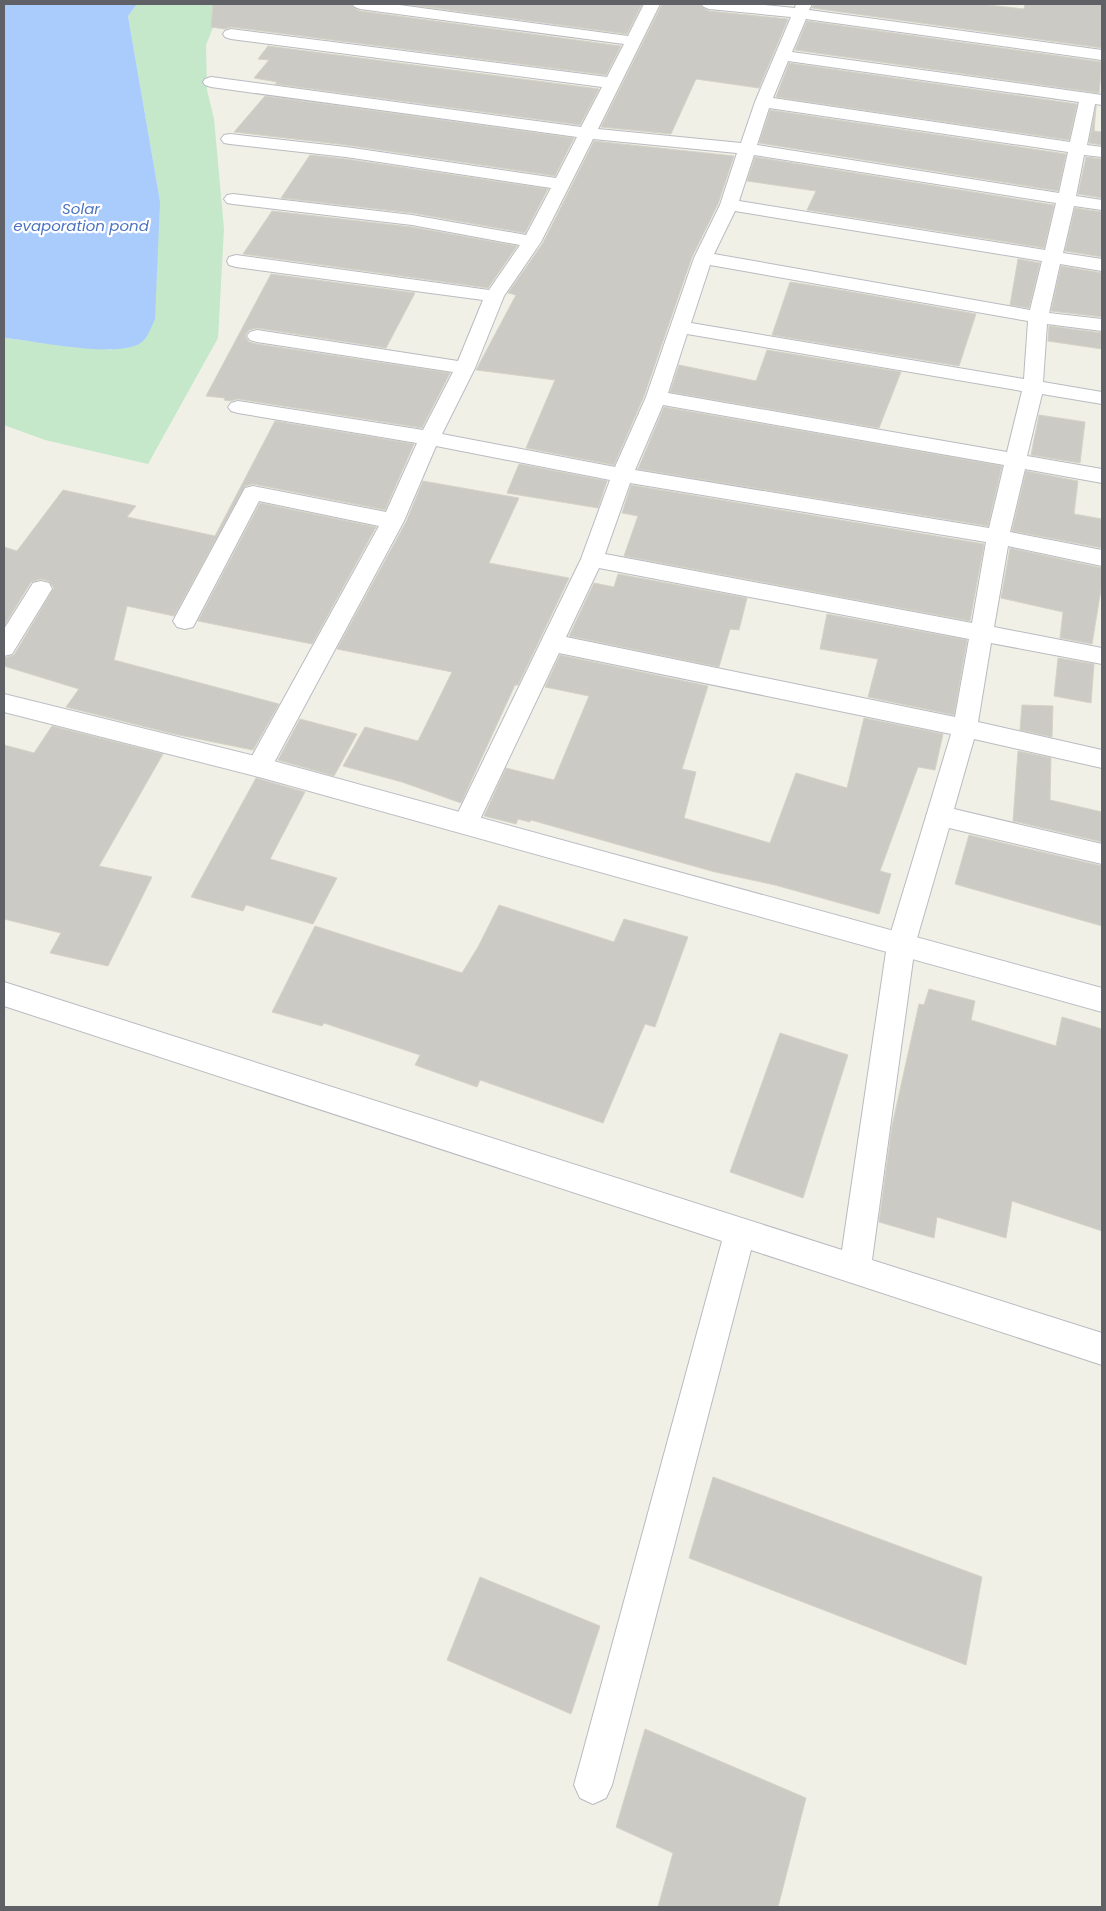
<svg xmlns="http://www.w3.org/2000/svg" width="1106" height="1911" viewBox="0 0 1106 1911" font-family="Poppins,sans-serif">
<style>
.green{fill:#c5e7ca}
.water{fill:#aaccfd}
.building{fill:#cccac4;stroke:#d5d3c6}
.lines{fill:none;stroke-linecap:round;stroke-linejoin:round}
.street-casing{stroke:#b9bbc0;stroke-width:2}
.secondary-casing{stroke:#bcbec4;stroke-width:2}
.street{fill:#fff;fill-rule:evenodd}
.secondary{fill:#fff;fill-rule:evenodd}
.labels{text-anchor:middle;stroke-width:4.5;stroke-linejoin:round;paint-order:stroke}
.far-water-label{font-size:15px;font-style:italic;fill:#4b73c2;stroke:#fff}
</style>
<rect width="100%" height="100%" fill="#f0f0e7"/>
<polygon class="green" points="137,4 239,4 220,10 206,45 207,90 214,119 224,229 218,338 148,464 45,440 4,425 4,338 111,350 160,201 128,16"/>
<path class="water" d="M4,4H137L128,16L160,201L155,319C151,327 149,336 142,342C119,360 33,340 4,338Z"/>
<g class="building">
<polygon points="213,4 350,4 354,8 360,11 621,46 606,75 231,27 225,29 211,27"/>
<polygon points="404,4 642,4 627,34"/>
<polygon points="662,4 699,4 703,8 709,11 788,19 759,88 696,79 671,134 601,127"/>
<polygon points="814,4 980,4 1024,9 1025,4 1102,4 1102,48 812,8"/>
<polygon points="807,21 1102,62 1099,93 795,50"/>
<polygon points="268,46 599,89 580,125 275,84 277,82 254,78 269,60 258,59"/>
<polygon points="789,63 1077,104 1069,140 776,97"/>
<polygon points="265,96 574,138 555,176 346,145 234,132"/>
<polygon points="1096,106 1094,131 1102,132 1102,145 1089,143"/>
<polygon points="770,110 1066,154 1058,191 759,143"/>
<polygon points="594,141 734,156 718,204 692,257 644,396 614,465 526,448 555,380 476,370 516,295 508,293 543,243"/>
<polygon points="310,155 346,159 548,189 525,233 412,213 281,198"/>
<polygon points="755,157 1054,205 1044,248 807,210 816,191 747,181"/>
<polygon points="1086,157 1102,159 1102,198 1078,194"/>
<polygon points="1075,208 1102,212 1102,257 1065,251"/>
<polygon points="272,211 412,227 517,246 488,288 243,254"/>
<polygon points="1018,259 1040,263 1029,308 1010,305"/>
<polygon points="1061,266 1102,273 1102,317 1051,311"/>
<polygon points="271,274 415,293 386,348 257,328 249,330 245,336 249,342 257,344 450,373 422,428 238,399 230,401 224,400 225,398 206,396"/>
<polygon points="790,282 829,288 976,314 959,366 772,335"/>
<polygon points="1049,326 1102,333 1102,349 1048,341"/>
<polygon points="767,350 901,372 879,428 670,392 679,365 756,381"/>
<polygon points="664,407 1002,466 988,526 638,469"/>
<polygon points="1039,415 1085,422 1080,463 1031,455"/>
<polygon points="275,421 414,444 385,510 253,484 245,486 174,616 127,606 114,660 279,704 253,750 174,734 66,707 79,689 4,666 4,658 14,655 54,588 49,581 41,579 31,582 4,626 4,547 17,551 63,490 136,506 127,517 215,536"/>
<polygon points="519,464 607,481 598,508 507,493"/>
<polygon points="1026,471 1078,481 1074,514 1102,519 1102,548 1012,531"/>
<polygon points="423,481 519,498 489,563 569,578 518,685 515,685 461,803 402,782 343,766 365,727 418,741 452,672 337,649 406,522"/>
<polygon points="631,485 984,544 970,621 624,556 638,516 622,513"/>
<polygon points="260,503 376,527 312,644 198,621"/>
<polygon points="1010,548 1102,568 1102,583 1092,644 1060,638 1063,612 1001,598"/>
<polygon points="618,574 747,598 739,630 730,629 719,667 569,636 594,583 614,587"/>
<polygon points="827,614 967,640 954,715 868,697 878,659 820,649"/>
<polygon points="560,655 708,686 682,769 696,772 684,818 770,843 796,773 847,788 864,718 943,734 935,770 918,767 880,871 891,874 879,914 775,885 715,872 531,820 530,822 518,819 516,824 484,816 506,768 554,780 589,696 545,687"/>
<polygon points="1058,658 1094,664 1091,703 1054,696"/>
<polygon points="1022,705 1053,706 1052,737 1020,730"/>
<polygon points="300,719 357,734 334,776 278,760"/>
<polygon points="52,726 163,754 99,866 152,877 108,966 50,953 61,933 4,919 4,745 34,753"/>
<polygon points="1018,751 1051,758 1050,800 1102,812 1102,842 1013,821"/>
<polygon points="256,778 305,792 270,859 337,878 313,924 246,905 243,911 191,897"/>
<polygon points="969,835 1102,866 1102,926 955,884"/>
<polygon points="499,905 614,942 624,919 688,937 655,1027 645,1024 603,1123 480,1080 477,1087 415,1065 420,1055 324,1023 322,1026 272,1012 315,926 462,973 478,947"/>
<polygon points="929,989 975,1001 971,1020 1056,1046 1062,1017 1102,1029 1102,1231 1012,1201 1006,1238 937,1217 934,1238 879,1222 892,1126 919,1004 924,1005"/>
<polygon points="780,1033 848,1055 803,1198 730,1172"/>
<polygon points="713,1477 982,1577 966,1665 689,1558"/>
<polygon points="480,1577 600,1626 571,1714 447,1660"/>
<polygon points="645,1729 806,1798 778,1907 658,1907 673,1853 616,1827"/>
</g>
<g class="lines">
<g class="street-casing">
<g id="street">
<path d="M352,4H392L628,36L644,4H660L598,129L741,143L755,102L791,17L709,9L704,7L701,4H753L795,8L796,4H812L809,10L1102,50V60L806,19L792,52L1102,95V105L1095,104L1087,145L1102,147V157L1084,155L1076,196L1102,200V210L1074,206L1063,253L1102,259V271L1060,264L1049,313L1102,319V331L1047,324L1043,382L1102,392V404L1042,394L1027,456L1102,469V483L1025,469L1010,532L1102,550V566L1008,546L994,627L1102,648V664L991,643L978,722L1102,750V768L974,739L954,809L1102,844V864L949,828L915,945L872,1260L1102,1333V1365L751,1250L612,1785L606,1798L593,1804L580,1798L574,1785L722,1241L4,1006V982L842,1250L887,945L951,734L559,653L475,830L466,833L457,830L453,823L581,559L610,480L436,446L404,521L268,774L259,777L250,774L246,767L379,526L259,501L193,627L185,629L177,627L173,621L245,488L253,486L386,512L417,443L238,413L231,411L228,407L231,403L238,401L423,430L453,372L257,342L250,340L247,336L250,332L257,330L458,361L483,300L236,267L229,265L227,261L229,257L236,255L489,290L520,245L412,225L233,204L227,203L224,199L227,195L233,194L412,215L526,235L551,188L346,157L230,144L224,143L221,139L224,135L230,134L346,147L556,178L577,137L211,87L205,85L203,82L205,79L211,77L581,127L602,87L231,39L225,37L223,34L225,31L231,29L607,77L624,44L360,9L355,7ZM788,61L1079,102L1070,142L773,98ZM769,108L1068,152L1059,193L757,145ZM593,139L737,153L720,205L694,258L646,397L615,467L442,434L475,368L504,296L541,242ZM754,155L1056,203L1045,250L739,201ZM735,211L1042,261L1030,310L714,254ZM710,265L1028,321L1024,379L691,323ZM687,334L1022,391L1007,452L668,393ZM663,405L1004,465L989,528L635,470ZM630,483L986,542L972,623L605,554ZM599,568L969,639L955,717L566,637Z"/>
<polygon points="41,581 49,583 52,589 12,654 4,656 4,629 33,583"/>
</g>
</g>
<g class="secondary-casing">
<polygon id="secondary" points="4,694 259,757 1102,988 1102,1012 259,777 4,712"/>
</g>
<use href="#street" class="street"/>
<use href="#secondary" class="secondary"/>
</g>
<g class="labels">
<g class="far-water-label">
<text x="81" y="214">Solar<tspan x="81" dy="17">evaporation pond</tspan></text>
</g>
</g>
<rect width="1106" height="1911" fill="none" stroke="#5f6167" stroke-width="10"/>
</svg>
